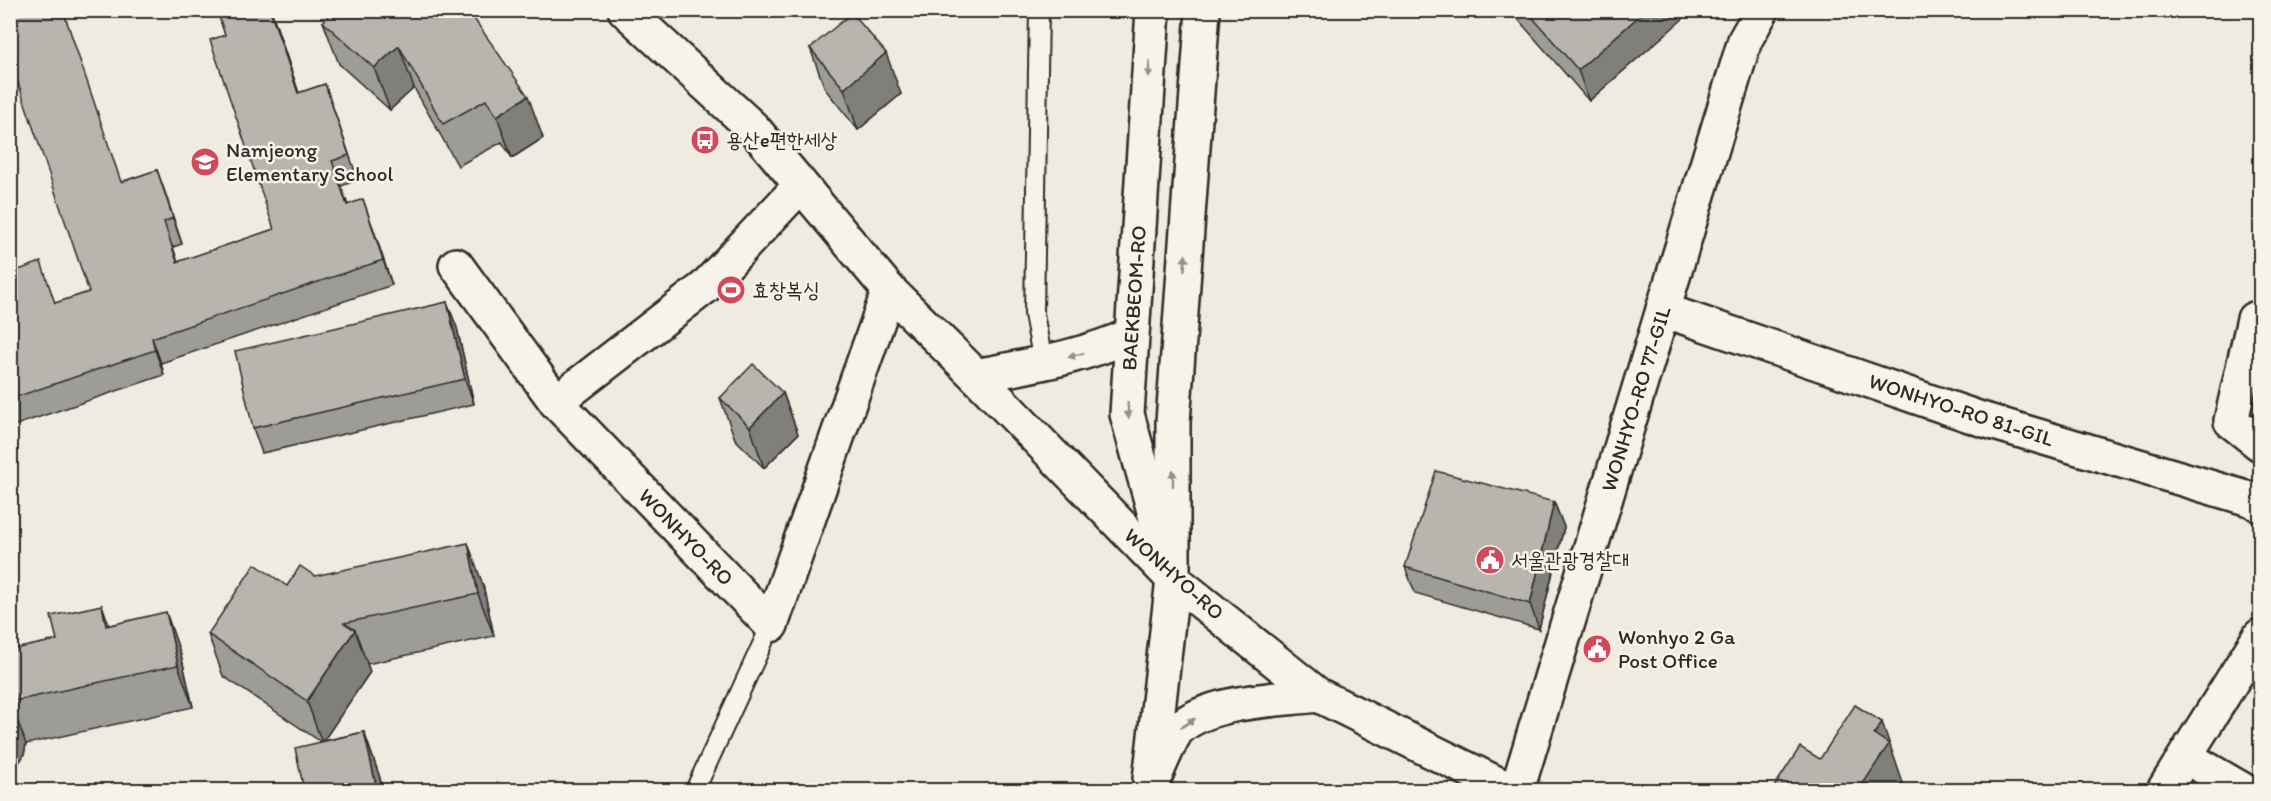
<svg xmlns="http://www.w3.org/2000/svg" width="2271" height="801" viewBox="0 0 2271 801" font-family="Itim,'Poor Story',sans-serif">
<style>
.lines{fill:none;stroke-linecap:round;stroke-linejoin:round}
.service-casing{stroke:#2b2b2b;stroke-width:22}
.minor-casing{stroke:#2b2b2b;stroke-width:38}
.secondary-casing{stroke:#2b2b2b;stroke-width:38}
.primary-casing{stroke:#2b2b2b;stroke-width:38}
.service{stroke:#f7f3e8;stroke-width:18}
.minor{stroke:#f7f3e8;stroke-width:33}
.secondary{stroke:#f7f3e8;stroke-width:33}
.primary{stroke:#f7f3e8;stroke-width:33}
.wall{fill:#9e9c96;stroke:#2b2b2b;stroke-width:1.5}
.shaded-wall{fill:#817f7a;stroke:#2b2b2b;stroke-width:1.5}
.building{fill:#b8b5ae;stroke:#2b2b2b;stroke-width:1.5}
.oneway{fill:#918f8a}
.labels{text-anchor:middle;stroke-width:5;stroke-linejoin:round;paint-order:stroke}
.poi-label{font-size:21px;fill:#2b2b2b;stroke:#f7f3e8;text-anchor:start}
.street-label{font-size:21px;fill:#2b2b2b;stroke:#f7f3e8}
</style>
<rect width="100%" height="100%" fill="#efebe0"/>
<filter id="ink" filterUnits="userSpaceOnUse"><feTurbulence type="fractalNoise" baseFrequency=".0167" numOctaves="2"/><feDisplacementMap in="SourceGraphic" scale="12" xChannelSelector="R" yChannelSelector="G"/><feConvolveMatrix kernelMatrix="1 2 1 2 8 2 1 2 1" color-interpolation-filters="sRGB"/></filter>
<g filter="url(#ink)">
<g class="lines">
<g class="service-casing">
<g id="service">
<polyline points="1039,10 1034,314 1043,362"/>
<polyline points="695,790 771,625"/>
</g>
</g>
<g class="minor-casing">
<g id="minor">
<polyline points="456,265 556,402 771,625 889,290"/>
<polyline points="1663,310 1981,419 2253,500 2260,505"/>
<polyline points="2260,320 2254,319 2231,421 2260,444"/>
<polyline points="556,402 705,287 801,185"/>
<polyline points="2186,757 2243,790"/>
<polyline points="1517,790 1745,40 1762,10"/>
<polyline points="2164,790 2260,636"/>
</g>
</g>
<g class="secondary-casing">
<g id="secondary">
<polyline points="1153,10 1127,414 1162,540"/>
<polyline points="1150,780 1173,579 1173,422 1203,10"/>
</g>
</g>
<g class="primary-casing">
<g id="primary">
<polyline points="625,10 754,129 889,290 976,376 1173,579 1318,695 1510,790"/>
<path d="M976,376C1030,365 1080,358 1131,335"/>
<path d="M1149,790C1155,777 1171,736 1179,728C1211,700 1277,700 1318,695"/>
</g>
</g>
<use href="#service" class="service"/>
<use href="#minor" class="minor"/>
<use href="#secondary" class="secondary"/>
<use href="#primary" class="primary"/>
</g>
<g class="wall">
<polygon points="217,10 271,10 299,93 325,84 358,180 341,186 348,205 372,225 392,285 161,363 164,375 10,427 10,273 56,303 89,292 121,182 157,170 182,244 173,247 178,262 274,229 225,35"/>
<polygon points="468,10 543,138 512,158 502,142 458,166 414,88 390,110 339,64 323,22"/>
<polygon points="1510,10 1692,10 1589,101"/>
<polygon points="810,48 901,94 858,130 825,89"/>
<polygon points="447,302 457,328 474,404 262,453 253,428"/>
<polygon points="783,393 798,434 764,468 735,439 720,398"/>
<polygon points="1554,502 1564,527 1539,629 1415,593 1405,567"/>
<polygon points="315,576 483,585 494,636 367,664 370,672 323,741 364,732 379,775 383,790 304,790 321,742 223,676 208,634 287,586"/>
<polygon points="109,625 181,655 193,707 26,744 24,755 10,776 10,650 57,640"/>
</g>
<g class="shaded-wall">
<polygon points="270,10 271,10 307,118 298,93"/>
<polygon points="1646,10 1692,11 1589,101 1578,70"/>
<polygon points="399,46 414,88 390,110 374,68"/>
<polygon points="886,53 901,94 858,130 844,89"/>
<polygon points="528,96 543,138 512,158 497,116"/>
<polygon points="157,170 166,195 182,244 173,218"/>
<polygon points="363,199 372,225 392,285 383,260"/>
<polygon points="447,302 457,328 474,404 465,379"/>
<polygon points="152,338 161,363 164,375 155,350"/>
<polygon points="783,393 798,434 764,468 750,427"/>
<polygon points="1554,502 1564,527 1539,629 1530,604"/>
<polygon points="468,543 483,585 494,636 478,594"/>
<polygon points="102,605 117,647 106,626"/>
<polygon points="166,612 181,655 193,707 178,665"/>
<polygon points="355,630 370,672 322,743 307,701"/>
<polygon points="11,702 26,744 24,755 10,776"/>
<polygon points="1882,722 1904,786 1901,790 1859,790 1874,734"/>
<polygon points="364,732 379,775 383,790 377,790"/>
</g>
<g class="building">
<polygon points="10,10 63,10 121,182 157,170 173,218 164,222 177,262 274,229 210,40 225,35 217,10 270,10 298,93 325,84 349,155 332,161 347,205 363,199 383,260 152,338 155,350 10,399 10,273 41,262 55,303 89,292 10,59"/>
<polygon points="333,10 468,10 528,96 497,116 486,100 443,124 399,46 374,68 323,22"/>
<polygon points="1526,10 1646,10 1578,70"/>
<polygon points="852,13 886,53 844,89 810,48"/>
<polygon points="447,302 465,379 253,428 235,351"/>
<polygon points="753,364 783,393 750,427 720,398"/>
<polygon points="1436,471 1554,502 1530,604 1405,567"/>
<polygon points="468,543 478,594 344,623 355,630 307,701 208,634 255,564 287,586 300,566 315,576"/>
<polygon points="102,605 106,626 166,612 178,665 10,702 10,650 57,640 51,616"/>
<polygon points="1855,705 1882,722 1874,734 1889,744 1859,790 1779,790 1774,787 1800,747 1820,759"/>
<polygon points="364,732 377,790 304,790 295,748"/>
</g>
<defs><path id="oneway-solid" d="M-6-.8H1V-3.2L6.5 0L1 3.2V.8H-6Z" transform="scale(1.5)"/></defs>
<g class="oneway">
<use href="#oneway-solid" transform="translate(1149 69) rotate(94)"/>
<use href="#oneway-solid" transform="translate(1185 263) rotate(-86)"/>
<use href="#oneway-solid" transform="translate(1076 355) rotate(166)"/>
<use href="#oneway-solid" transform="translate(1128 410) rotate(87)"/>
<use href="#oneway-solid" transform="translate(1173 478) rotate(-90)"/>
<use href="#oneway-solid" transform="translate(1188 723) rotate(-33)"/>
</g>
</g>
<defs>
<g id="bus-disc" transform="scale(1.5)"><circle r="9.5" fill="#d1495b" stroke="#f7f3e8"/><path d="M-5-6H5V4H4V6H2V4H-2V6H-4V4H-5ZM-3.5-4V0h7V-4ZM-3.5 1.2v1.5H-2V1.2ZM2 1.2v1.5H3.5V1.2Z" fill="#fff"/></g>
<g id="school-disc" transform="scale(1.5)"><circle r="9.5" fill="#d1495b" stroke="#f7f3e8"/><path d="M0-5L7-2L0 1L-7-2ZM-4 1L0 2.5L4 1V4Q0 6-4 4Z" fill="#fff"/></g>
<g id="stadium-disc" transform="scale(1.5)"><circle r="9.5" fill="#d1495b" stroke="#f7f3e8"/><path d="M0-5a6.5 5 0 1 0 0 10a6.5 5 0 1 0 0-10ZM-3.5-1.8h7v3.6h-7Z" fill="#fff"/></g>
<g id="civic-disc" transform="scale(1.5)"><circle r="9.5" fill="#d1495b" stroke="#f7f3e8"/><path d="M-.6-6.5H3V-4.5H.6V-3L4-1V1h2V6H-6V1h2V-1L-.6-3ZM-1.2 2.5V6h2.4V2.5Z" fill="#fff"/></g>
</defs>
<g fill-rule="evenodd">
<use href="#bus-disc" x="705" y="140"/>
<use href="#school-disc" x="205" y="162"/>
<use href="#stadium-disc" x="731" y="290"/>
<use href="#civic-disc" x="1490" y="560"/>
<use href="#civic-disc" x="1597" y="649"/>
</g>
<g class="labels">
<g class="poi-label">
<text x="726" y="147">용산e편한세상</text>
<text x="226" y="157">Namjeong<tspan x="226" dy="24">Elementary School</tspan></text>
<text x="752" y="297">효창복싱</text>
<text x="1511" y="567">서울관광경찰대</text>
<text x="1618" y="644">Wonhyo 2 Ga<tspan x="1618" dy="24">Post Office</tspan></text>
</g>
<g class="street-label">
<text transform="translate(1134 298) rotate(-86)" y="7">BAEKBEOM-RO</text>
<text transform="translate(1636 399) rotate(-73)" y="7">WONHYO-RO 77-GIL</text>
<text transform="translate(1961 410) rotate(18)" y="7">WONHYO-RO 81-GIL</text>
<text transform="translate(686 537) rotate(46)" y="7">WONHYO-RO</text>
<text transform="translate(1174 574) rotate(42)" y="7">WONHYO-RO</text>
</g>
</g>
<rect width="2271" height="801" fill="none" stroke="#f7f3e8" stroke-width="36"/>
<rect x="18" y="18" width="2235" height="765" fill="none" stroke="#2b2b2b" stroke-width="2" filter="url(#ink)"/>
</svg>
